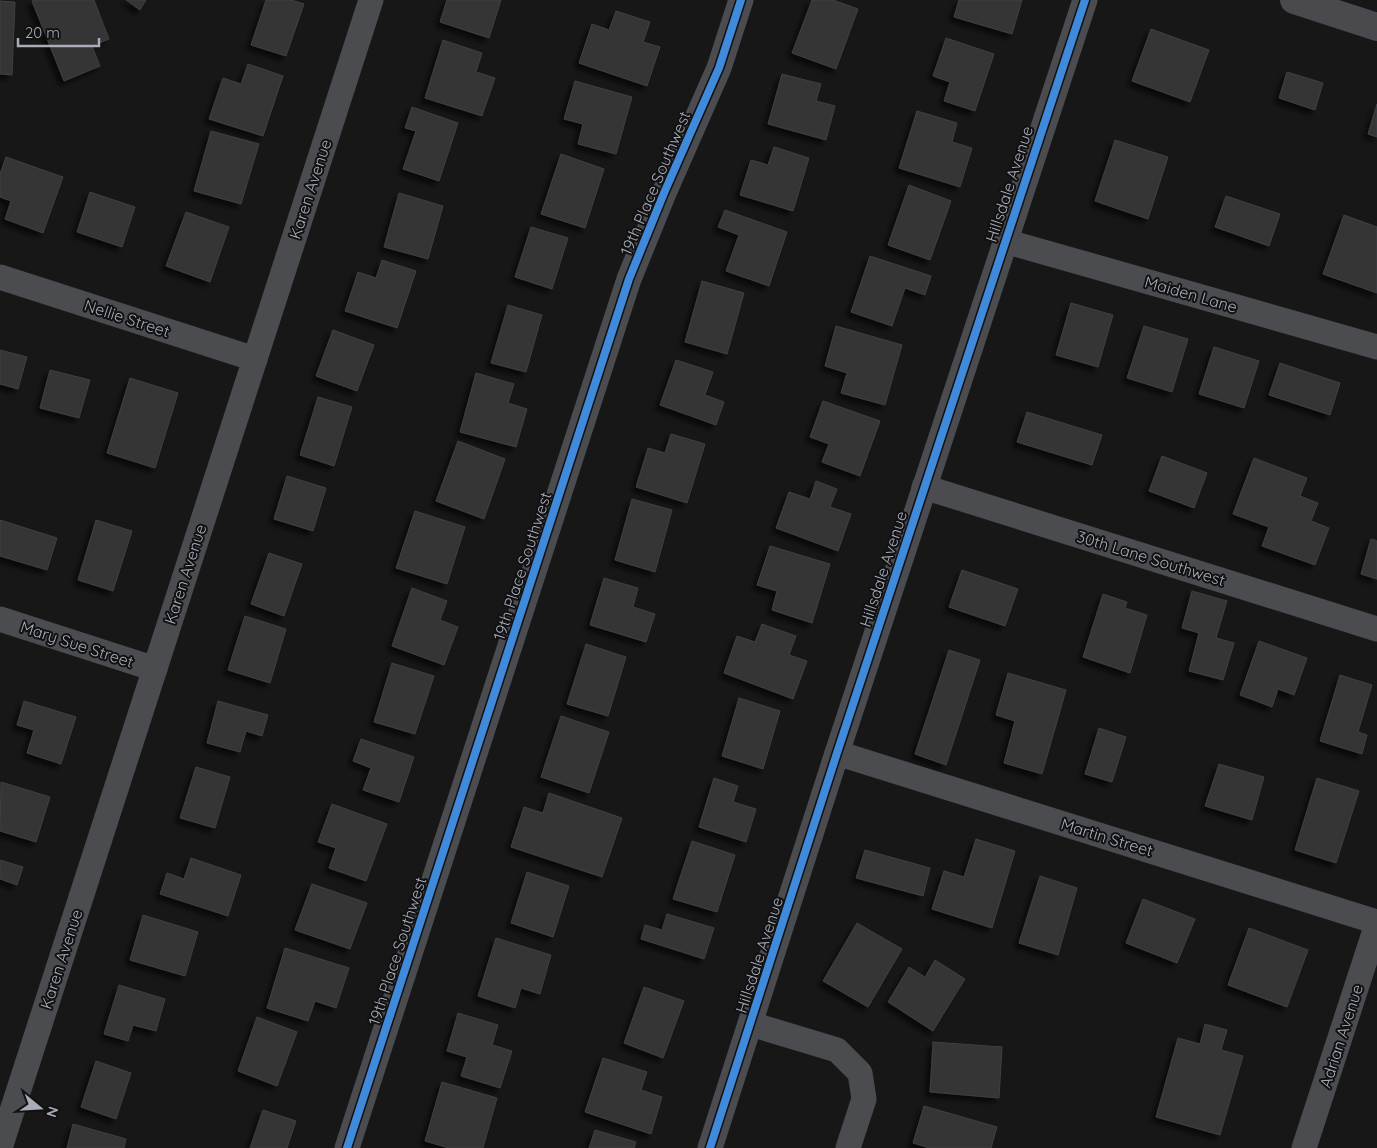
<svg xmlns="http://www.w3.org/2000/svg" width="1377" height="1148" viewBox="0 0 1377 1148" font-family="Quicksand,sans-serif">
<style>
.building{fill:#353536;stroke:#3f4043;filter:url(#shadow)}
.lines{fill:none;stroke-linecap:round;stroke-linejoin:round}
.street{stroke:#4b4c50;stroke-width:25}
.secondary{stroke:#4a4a4e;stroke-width:28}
.cycleway-casing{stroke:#111113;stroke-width:11}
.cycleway{stroke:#408adc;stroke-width:8}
.labels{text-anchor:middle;stroke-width:4;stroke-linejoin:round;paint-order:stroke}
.street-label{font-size:16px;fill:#a8adb8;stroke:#111113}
</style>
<defs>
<filter id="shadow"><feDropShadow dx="-4.5" dy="4.5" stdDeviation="2.5" flood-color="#0009"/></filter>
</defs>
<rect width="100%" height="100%" fill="#171717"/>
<g class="building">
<polygon points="35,0 94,0 109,39 92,46 100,66 64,81 32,1"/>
<polygon points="126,0 146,0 140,10"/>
<polygon points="266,0 291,0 304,4 286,56 251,45"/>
<polygon points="447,0 501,0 489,38 440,22"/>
<polygon points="812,0 833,0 858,9 836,69 792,53"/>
<polygon points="959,0 1022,0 1012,34 954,17"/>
<polygon points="0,1 15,2 12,75 0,74"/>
<polygon points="616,11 650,22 643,42 660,47 647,86 579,63 592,24 609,30"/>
<polygon points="1151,29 1209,50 1190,102 1132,81"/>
<polygon points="946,38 994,54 975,111 944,101 950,82 933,76"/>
<polygon points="443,40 482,53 476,72 495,78 482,116 425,98"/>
<polygon points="248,64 283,76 263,136 209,119 223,78 241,84"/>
<polygon points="1287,72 1323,83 1315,110 1279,98"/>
<polygon points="782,74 821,84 816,101 835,106 826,140 768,124"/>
<polygon points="575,81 632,97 616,154 578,144 583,124 564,119"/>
<polygon points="1377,104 1377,137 1368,134"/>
<polygon points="412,107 458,123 439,181 403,169 416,131 405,128"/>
<polygon points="917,111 957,123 952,142 972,148 960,187 899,168"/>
<polygon points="211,131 259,144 241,204 194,191"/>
<polygon points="1115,140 1168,157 1148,219 1095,201"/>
<polygon points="774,147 809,158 793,211 740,195 751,160 768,165"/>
<polygon points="561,154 604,169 585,228 541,214"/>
<polygon points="6,157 63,177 43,233 5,219 11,201 0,197 0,174"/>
<polygon points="909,185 951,201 930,260 888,245"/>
<polygon points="90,192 135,207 122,247 77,232"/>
<polygon points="399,193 443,206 428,259 384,247"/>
<polygon points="1226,196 1280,214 1269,246 1215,227"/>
<polygon points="725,210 787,232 769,286 726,271 739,235 718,227"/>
<polygon points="186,212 229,227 210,282 166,266"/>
<polygon points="1344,215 1377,227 1377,293 1323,274"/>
<polygon points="531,227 568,238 552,289 515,277"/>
<polygon points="870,256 931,276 925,295 905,288 892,326 851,312"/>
<polygon points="382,260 416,271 397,328 345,311 358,272 376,278"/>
<polygon points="702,281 744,293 727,354 685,342"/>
<polygon points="1071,303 1113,315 1098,367 1056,355"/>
<polygon points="508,305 542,315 526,372 491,363"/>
<polygon points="836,326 902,345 885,405 841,393 847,373 825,366"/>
<polygon points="1144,326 1188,339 1172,392 1127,378"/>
<polygon points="333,330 374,345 357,391 316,376"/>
<polygon points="1214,347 1259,361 1244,408 1199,394"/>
<polygon points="0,350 27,357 18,389 0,384"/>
<polygon points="676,360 713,372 705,395 724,402 716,425 660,405"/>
<polygon points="1280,363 1340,383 1330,415 1269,395"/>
<polygon points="50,370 90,380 79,418 40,408"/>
<polygon points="476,373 514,384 508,403 527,409 516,447 460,432"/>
<polygon points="130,378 178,393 155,468 107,453"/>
<polygon points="318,397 352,407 334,466 300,455"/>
<polygon points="823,401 880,421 860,476 822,462 829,444 810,437"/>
<polygon points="1027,412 1102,435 1092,465 1017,442"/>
<polygon points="671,434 705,444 687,503 636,487 648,448 665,453"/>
<polygon points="458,441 505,459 484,519 436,501"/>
<polygon points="1162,456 1207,473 1194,508 1149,491"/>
<polygon points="1254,458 1307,478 1300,496 1318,503 1311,521 1329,528 1315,565 1262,546 1269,527 1233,514"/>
<polygon points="287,476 326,488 313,531 274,519"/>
<polygon points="816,481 837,489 830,507 851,514 838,551 776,528 789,492 810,499"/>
<polygon points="632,499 672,510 655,572 615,560"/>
<polygon points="415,511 465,527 447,584 396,568"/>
<polygon points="0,520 57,538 47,570 0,556"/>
<polygon points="96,520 132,531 113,591 78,580"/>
<polygon points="1371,539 1377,541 1377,579 1361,574"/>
<polygon points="770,546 830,564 812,623 772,610 777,591 757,585"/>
<polygon points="269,553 302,564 284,616 251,604"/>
<polygon points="962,570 1018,589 1005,626 949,607"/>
<polygon points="604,578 638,588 633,607 655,614 646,642 590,625"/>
<polygon points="412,588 447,601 440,620 458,627 444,665 392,646"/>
<polygon points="1192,591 1227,601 1216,638 1234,643 1223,680 1189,671 1199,633 1182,628"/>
<polygon points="1103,594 1127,602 1125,608 1147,615 1130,673 1083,657"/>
<polygon points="245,616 286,629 270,683 228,670"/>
<polygon points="762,624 796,636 789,655 807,661 793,699 724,673 737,636 755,642"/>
<polygon points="1259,641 1307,658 1294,695 1278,689 1272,707 1240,695"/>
<polygon points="586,644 626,657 608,716 567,704"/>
<polygon points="949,650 980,660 946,765 915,754"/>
<polygon points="392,663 434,676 415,734 374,722"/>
<polygon points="1008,673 1066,690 1042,774 1004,763 1015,721 996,715"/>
<polygon points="1340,675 1372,685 1358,732 1367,735 1362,754 1320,741"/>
<polygon points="739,698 780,711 763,769 722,756"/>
<polygon points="24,701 76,717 61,764 27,753 34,730 17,725"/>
<polygon points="218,701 268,715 262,736 246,731 240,752 207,743"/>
<polygon points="561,716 609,732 589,793 541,777"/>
<polygon points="1099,728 1126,737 1112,782 1085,774"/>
<polygon points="361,739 414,757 399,802 363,790 371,768 353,761"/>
<polygon points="1219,764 1264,777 1252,820 1205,806"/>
<polygon points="196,767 230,777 215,828 180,818"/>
<polygon points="714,778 738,786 733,802 756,809 746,842 699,827"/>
<polygon points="1317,778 1359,791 1336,863 1295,850"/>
<polygon points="1,782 50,797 36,842 0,831"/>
<polygon points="549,793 622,818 602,877 511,847 524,807 543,813"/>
<polygon points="332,804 387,824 366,881 329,868 336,848 318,842"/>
<polygon points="976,839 1015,851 992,928 932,909 944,871 964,877"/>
<polygon points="692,841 735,855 717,912 673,899"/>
<polygon points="865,850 930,868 923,896 856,878"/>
<polygon points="191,858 241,875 228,916 160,894 167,873 184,879"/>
<polygon points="0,860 23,867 17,885 0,879"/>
<polygon points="527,872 569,886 553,937 511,923"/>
<polygon points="1040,876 1077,888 1058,955 1019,943"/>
<polygon points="312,884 367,903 350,949 295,930"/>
<polygon points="1143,899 1195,919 1177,963 1126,943"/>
<polygon points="667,914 714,928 704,959 641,939 645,925 662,930"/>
<polygon points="143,915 198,932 185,976 130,960"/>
<polygon points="857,923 902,949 868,1007 823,981"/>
<polygon points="1249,928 1308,950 1287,1007 1228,985"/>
<polygon points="496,938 551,955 540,994 521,988 515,1008 478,996"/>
<polygon points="285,948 349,968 336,1008 315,1001 308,1021 267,1008"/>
<polygon points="935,960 965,979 933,1031 888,1002 909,967 925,977"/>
<polygon points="119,985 165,999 156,1031 133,1025 128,1041 104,1034"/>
<polygon points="644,987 684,1001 663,1058 624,1043"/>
<polygon points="458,1013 498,1025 492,1045 512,1051 500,1088 461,1076 467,1057 447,1051"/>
<polygon points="257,1017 297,1032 277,1086 238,1071"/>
<polygon points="1205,1024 1227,1030 1221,1050 1243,1056 1220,1135 1156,1117 1178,1038 1200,1044"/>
<polygon points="933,1042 1002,1047 999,1098 930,1092"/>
<polygon points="603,1058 647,1072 641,1090 662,1097 651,1134 585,1112"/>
<polygon points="96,1061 131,1073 116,1119 81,1107"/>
<polygon points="442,1082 497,1098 483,1148 449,1148 425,1141"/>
<polygon points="924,1106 997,1127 991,1148 930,1148 913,1143"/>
<polygon points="263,1110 296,1121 287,1148 250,1148"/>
<polygon points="73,1124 126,1139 124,1148 67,1148"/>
<polygon points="595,1130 636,1142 634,1148 589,1148"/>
</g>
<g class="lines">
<g class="street">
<polyline points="1005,241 1377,347"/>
<polyline points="0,277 255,359"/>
<polyline points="924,487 1377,629"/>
<polyline points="0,619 155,669"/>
<polyline points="837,753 1377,922"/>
<polyline points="751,1024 837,1050 860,1073 864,1099 848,1148"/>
<polyline points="0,1148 371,0"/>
<polyline points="347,1148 629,279 664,193 719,68 741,0"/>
<polyline points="710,1148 837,753 1085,0"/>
<polyline points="1304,1148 1377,924"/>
</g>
<polyline class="secondary" points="1294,0 1377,27"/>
<g class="cycleway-casing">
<g id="cycleway">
<polyline points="347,1148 629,279 664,193 719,68 741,0"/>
<polyline points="710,1148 837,753 1085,0"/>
</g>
</g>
<use href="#cycleway" class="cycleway"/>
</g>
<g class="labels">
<g class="street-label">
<text transform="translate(655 183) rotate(-67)" y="6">19th Place Southwest</text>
<text transform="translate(1009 184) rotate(-72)" y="6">Hillsdale Avenue</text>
<text transform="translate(310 189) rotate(-72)" y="6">Karen Avenue</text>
<text transform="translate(1191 294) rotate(16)" y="6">Maiden Lane</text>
<text transform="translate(127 318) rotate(18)" y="6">Nellie Street</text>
<text transform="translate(1151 558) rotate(17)" y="6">30th Lane Southwest</text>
<text transform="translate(522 566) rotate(-72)" y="6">19th Place Southwest</text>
<text transform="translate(883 569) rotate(-72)" y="6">Hillsdale Avenue</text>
<text transform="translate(185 574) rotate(-72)" y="6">Karen Avenue</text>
<text transform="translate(77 644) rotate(18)" y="6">Mary Sue Street</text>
<text transform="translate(1107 837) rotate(17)" y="6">Martin Street</text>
<text transform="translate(397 951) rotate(-72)" y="6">19th Place Southwest</text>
<text transform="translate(759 955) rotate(-72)" y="6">Hillsdale Avenue</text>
<text transform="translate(61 959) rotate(-72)" y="6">Karen Avenue</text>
<text transform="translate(1341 1036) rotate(-72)" y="6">Adrian Avenue</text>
</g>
</g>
<g transform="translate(40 1108) rotate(108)" stroke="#111113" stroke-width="4" paint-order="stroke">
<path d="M0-4L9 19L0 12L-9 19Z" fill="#a8adb8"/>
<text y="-8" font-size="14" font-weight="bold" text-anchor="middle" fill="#a8adb8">N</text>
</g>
<path d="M18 38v8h81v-8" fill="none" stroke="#a8adb8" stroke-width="2.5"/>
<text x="25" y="38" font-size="15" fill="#a8adb8" stroke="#111113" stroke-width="4" paint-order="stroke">20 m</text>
</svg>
